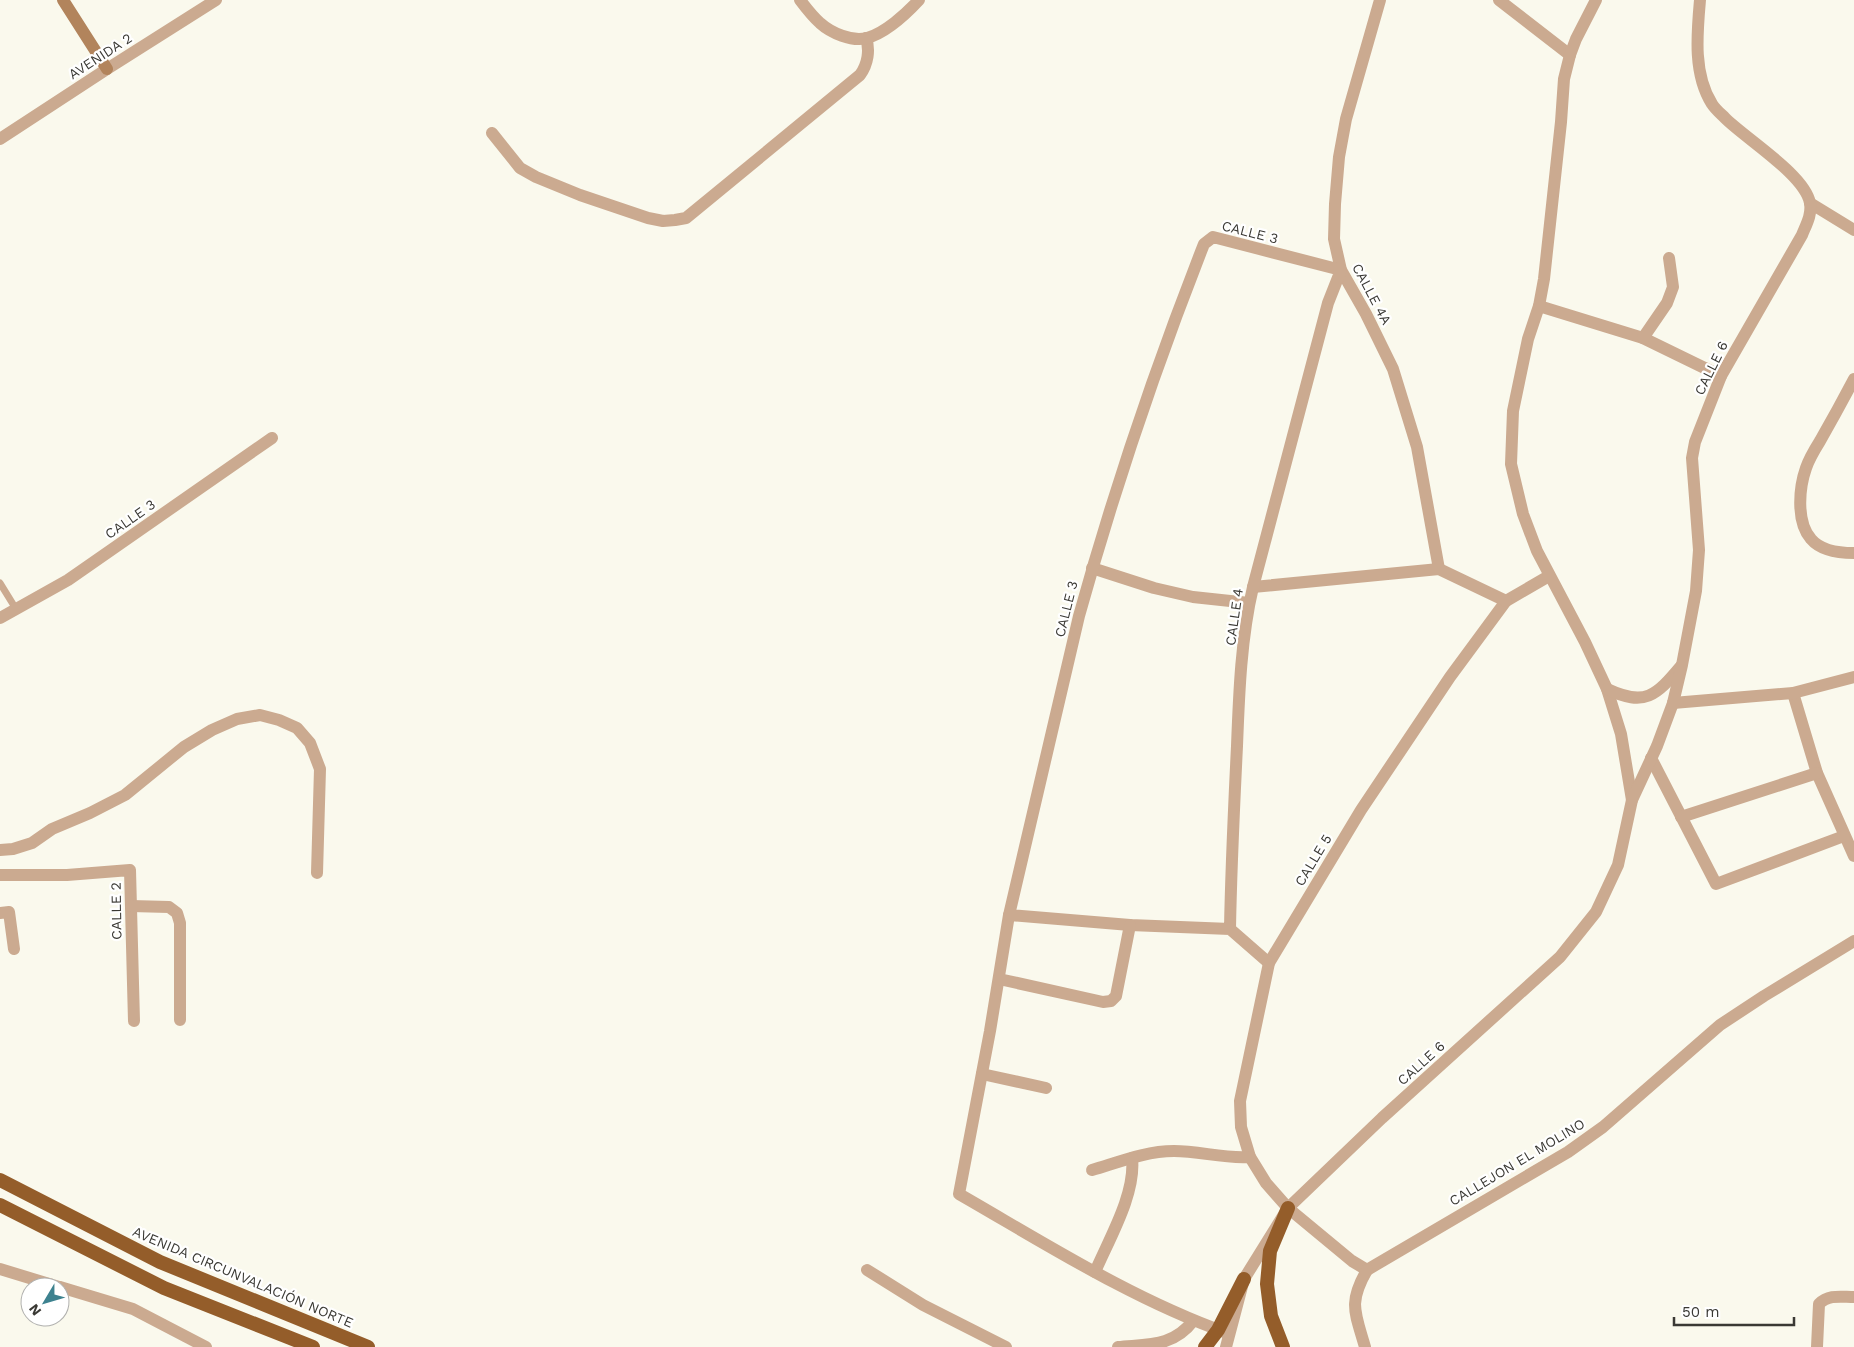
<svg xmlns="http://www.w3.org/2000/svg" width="1854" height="1347" viewBox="0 0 1854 1347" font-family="'Work Sans',sans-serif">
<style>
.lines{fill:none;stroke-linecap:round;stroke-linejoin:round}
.service{stroke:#cbaa90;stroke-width:7}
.minor{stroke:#cbaa90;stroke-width:12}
.tertiary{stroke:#cbaa90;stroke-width:12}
.secondary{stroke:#b2845c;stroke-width:12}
.trunk{stroke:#945d2a;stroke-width:14}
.labels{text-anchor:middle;stroke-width:4.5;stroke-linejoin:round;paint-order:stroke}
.street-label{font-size:14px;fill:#3a3934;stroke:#fff}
</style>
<rect width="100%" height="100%" fill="#faf9ed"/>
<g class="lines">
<polyline class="service" points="0,583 16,609"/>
<g class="minor">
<polyline points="1380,0 1346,119 1339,157 1335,204 1334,239 1341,270 1366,314 1393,369 1417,447 1439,569"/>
<polyline points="1499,0 1570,55"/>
<path d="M492,133L520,168L536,177L580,195L648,218L663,221L675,220L686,218L860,75C868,64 870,50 866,38"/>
<polyline points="0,139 107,69"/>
<polyline points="1810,203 1854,230"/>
<polyline points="1539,306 1643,338 1721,376"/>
<polyline points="1643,338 1667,303 1673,287 1669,258"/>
<path d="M1854,379C1843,400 1832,420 1820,441C1815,449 1809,459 1806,468C1799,488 1796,522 1811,539C1821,551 1839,553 1854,553"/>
<polyline points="1092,568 1154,588 1193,597 1249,603"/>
<polyline points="1549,576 1506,601 1450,677 1361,810 1269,963 1240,1101 1241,1127 1250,1157 1266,1183 1288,1208 1352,1261 1367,1270 1568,1152 1603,1127 1720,1025 1764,996 1854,941"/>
<polyline points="1253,587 1439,569 1506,601"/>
<polyline points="0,618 68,580 272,438"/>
<polyline points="1793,693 1817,773 1854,856"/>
<polyline points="1673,703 1793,693 1854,677"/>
<polyline points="1651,758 1716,884 1844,836"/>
<polyline points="1681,817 1817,773"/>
<polyline points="0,850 13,849 32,843 52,829 90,813 125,795 184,747 212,730 237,719 260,715 279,720 297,728 310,743 320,769 317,873"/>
<polyline points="0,875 67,875 130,870 134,1021"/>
<polyline points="131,906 169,907 177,913 180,923 180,1020"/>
<polyline points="0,913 9,912 14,949"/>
<path d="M1009,915L990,1031L959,1194C1046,1244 1132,1299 1227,1333"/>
<path d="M1230,929L1130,925L1009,915L1079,616C1114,490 1156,366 1204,244L1213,237L1341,270L1328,303L1253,587C1241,638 1239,693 1237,746C1234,807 1231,868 1230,929L1269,963"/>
<polyline points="999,979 1103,1002 1111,1001 1116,996 1130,925"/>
<polyline points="982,1074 1046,1088"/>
<path d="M1092,1170C1119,1162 1146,1151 1174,1151C1200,1151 1224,1159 1250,1157"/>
<polyline points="0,1269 59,1287"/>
<polyline points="867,1270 923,1305 1006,1347"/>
<path d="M1095,1272C1109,1239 1136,1194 1132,1158"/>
<polyline points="60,1287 133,1309 206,1347"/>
<path d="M1118,1347C1148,1344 1173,1347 1193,1321"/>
<path d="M1365,1347C1355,1312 1348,1303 1367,1270"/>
<path d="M1817,1347L1819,1304C1829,1294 1841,1297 1854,1297"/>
</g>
<g class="tertiary">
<path d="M800,0C806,8 813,17 820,23C831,33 852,42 867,38C885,33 906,14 919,0"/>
<polyline points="1596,0 1576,39 1570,55 1564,79 1561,122 1544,279 1539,306 1528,339 1513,411 1511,464 1523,514 1537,551 1585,642 1607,689 1621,734 1632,800"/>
<polyline points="107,69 216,0"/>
<path d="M1607,689C1645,707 1656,696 1681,666"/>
<path d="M1226,1347L1244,1279L1288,1208L1382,1118L1560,957L1596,912L1618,865L1632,800L1657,746L1673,703L1682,665L1696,591L1699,550L1692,458L1695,442L1721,376L1802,235C1806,225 1812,215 1810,203C1805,175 1746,139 1725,118C1721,114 1715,109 1712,104C1693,74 1697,34 1700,0"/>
</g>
<polyline class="secondary" points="63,0 107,69"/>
<g class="trunk">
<polyline points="0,1180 160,1262 368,1347"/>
<polyline points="0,1205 164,1288 313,1347"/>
<polyline points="1205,1347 1218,1330 1244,1279"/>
<polyline points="1283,1347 1271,1316 1267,1284 1270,1251 1288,1208"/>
</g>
</g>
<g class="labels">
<g class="street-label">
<text transform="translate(100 56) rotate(-33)" y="5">AVENIDA 2</text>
<text transform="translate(1250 232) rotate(14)" y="5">CALLE 3</text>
<text transform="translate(1372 294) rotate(62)" y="5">CALLE 4A</text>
<text transform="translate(1711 368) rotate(-64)" y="5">CALLE 6</text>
<text transform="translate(130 519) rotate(-35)" y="5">CALLE 3</text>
<text transform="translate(1066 609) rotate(-76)" y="5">CALLE 3</text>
<text transform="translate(1234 617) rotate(-82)" y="5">CALLE 4</text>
<text transform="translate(1313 860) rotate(-59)" y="5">CALLE 5</text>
<text transform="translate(116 911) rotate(-91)" y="5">CALLE 2</text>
<text transform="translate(1421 1063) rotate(-42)" y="5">CALLE 6</text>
<text transform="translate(1517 1162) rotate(-31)" y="5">CALLEJON EL MOLINO</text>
<text transform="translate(243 1277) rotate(23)" y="5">AVENIDA CIRCUNVALACIÓN NORTE</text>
</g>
</g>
<g transform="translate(45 1302) rotate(232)"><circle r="24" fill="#ffffff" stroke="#b0b0ae"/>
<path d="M0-4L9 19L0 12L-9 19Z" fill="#3d828f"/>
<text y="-8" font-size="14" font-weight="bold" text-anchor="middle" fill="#3a3934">N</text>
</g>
<path d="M1674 1317v8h120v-8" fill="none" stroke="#3a3934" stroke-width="2.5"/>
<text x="1682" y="1317" font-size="15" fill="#3a3934" stroke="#ffffff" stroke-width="4" paint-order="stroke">50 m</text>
</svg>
